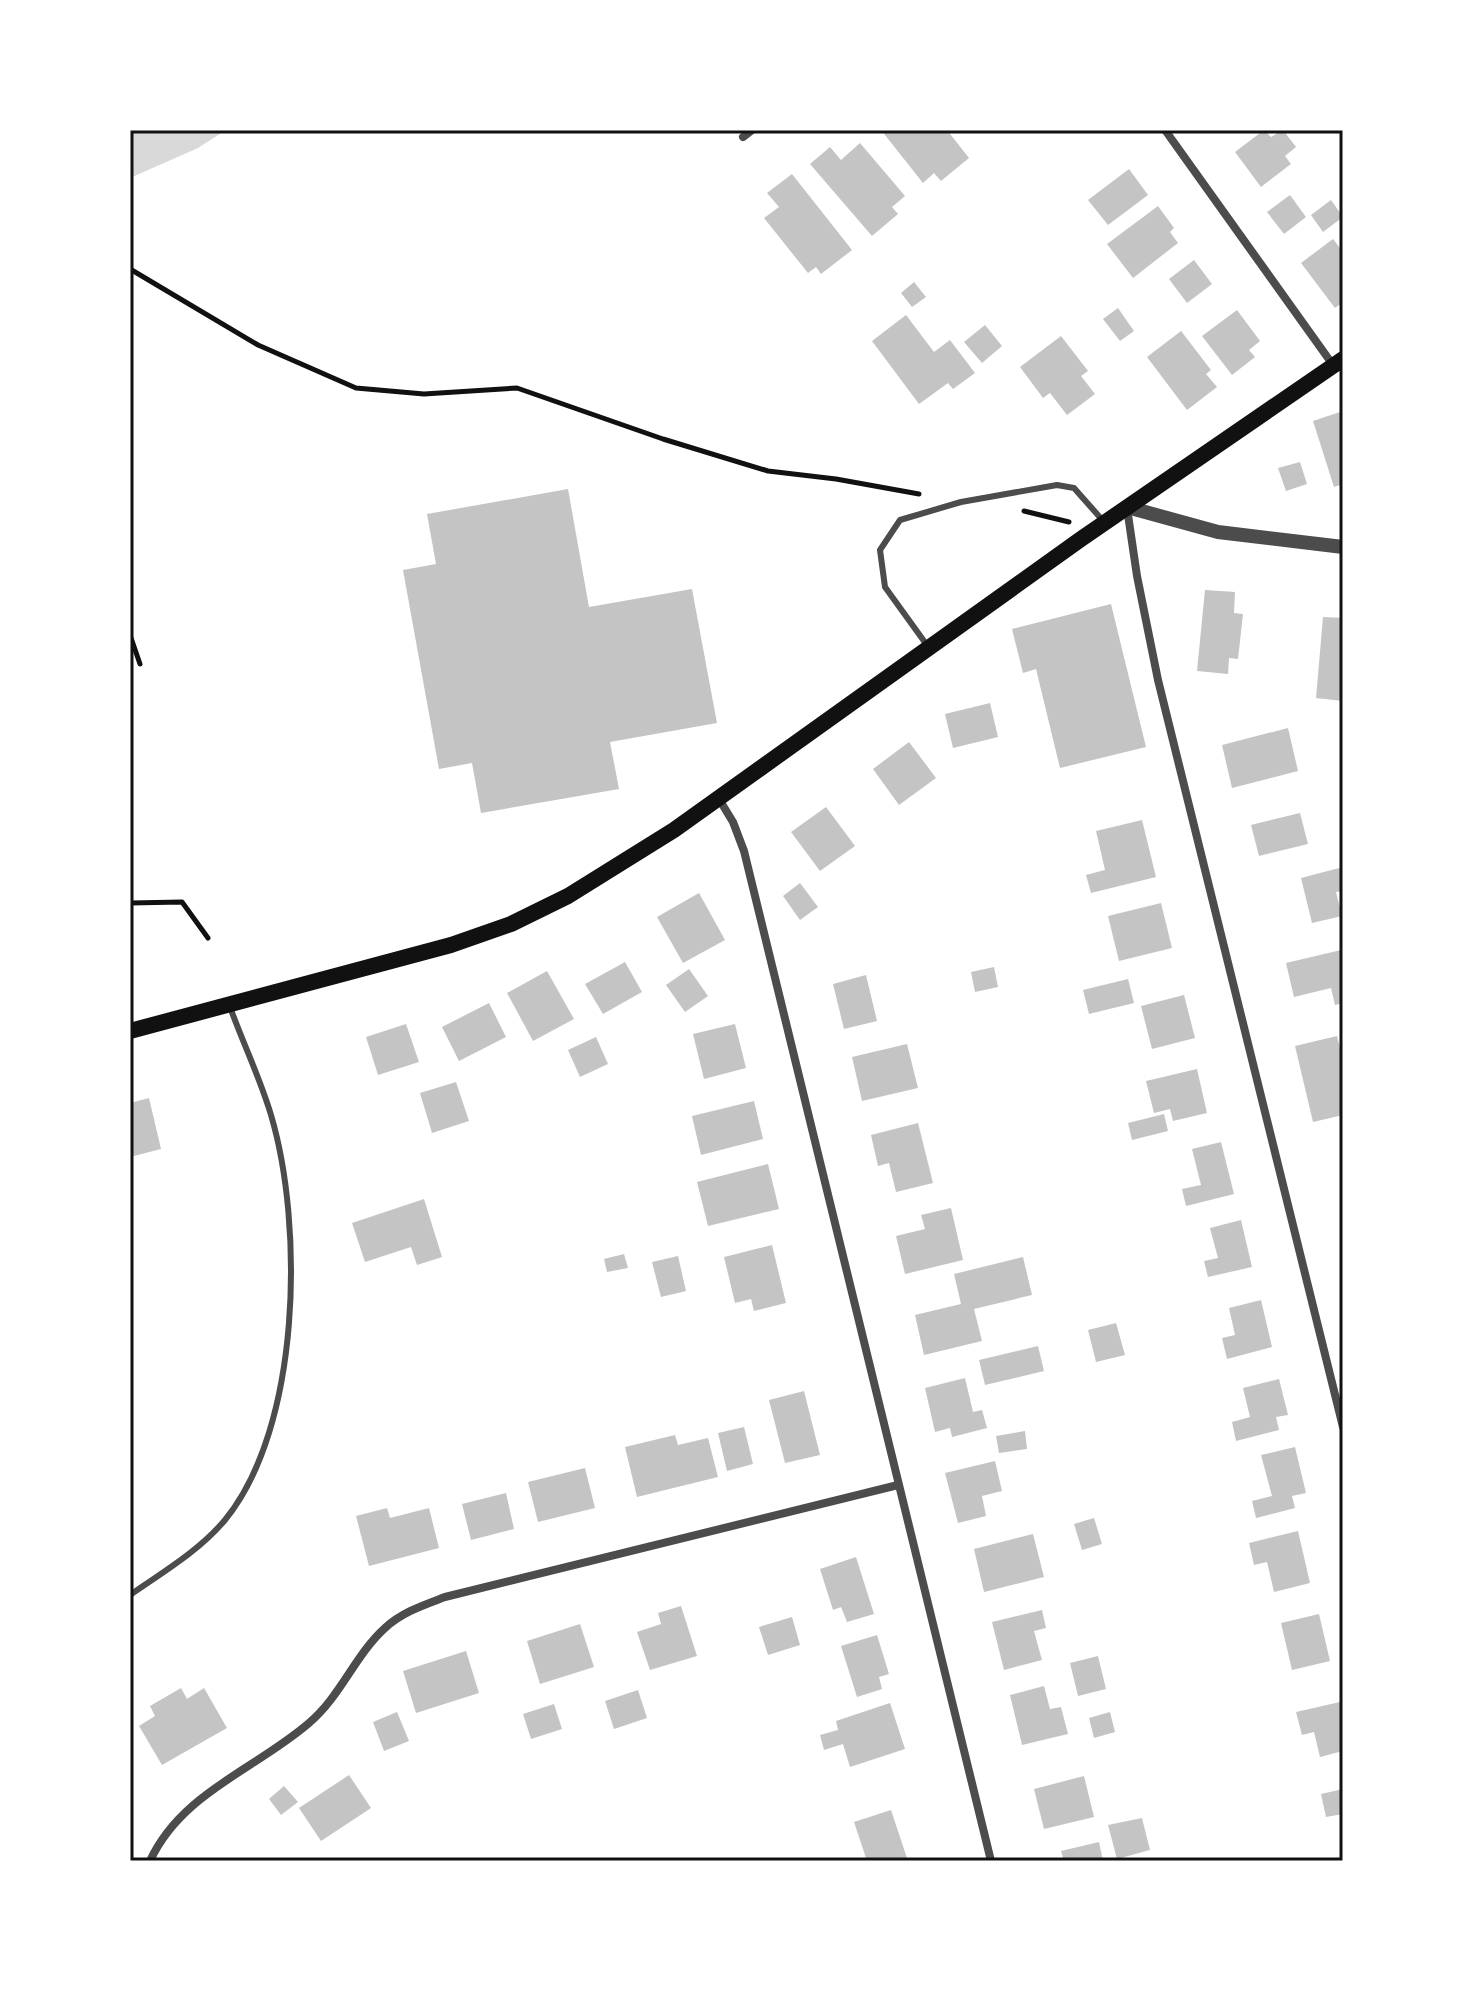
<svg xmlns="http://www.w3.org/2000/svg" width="1473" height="1991" viewBox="0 0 1473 1991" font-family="'Source Sans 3',sans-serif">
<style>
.water{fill:#d9d9d9}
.building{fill:#c4c4c4}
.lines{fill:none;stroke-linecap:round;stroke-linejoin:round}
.path{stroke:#111;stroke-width:5}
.service{stroke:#4c4c4c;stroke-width:6}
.minor{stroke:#4c4c4c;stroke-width:8}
.tertiary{stroke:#4c4c4c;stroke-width:14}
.secondary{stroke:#111;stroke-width:16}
.neatline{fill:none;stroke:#111;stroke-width:3}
</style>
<rect width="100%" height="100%" fill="#fff"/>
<polygon class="water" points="130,130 226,130 198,148 130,178"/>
<g class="building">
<polygon points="881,130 947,130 969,158 941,181 934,173 923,183"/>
<polygon points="1264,130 1271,137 1283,130 1296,147 1285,156 1291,164 1261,187 1235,152"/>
<polygon points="860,143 905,196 892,207 898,214 872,236 810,164 830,147 841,160"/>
<polygon points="1129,169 1148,195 1108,225 1088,200"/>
<polygon points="792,174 852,250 821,274 816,267 808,273 764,218 779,207 767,193"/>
<polygon points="1290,195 1306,217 1284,234 1267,212"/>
<polygon points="1331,200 1343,217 1323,232 1311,215"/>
<polygon points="1158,206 1174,228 1170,232 1178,243 1133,278 1107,244"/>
<polygon points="1333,239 1343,252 1343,302 1335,308 1301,263"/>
<polygon points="1194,260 1212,284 1187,303 1169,279"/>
<polygon points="914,282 926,297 912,307 901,293"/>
<polygon points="1118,308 1134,331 1120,341 1103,319"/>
<polygon points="1237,310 1260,341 1249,350 1255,357 1232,375 1202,336"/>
<polygon points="906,315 934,352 950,340 975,373 953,389 948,383 919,404 872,341"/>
<polygon points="985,325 1002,346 982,363 964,342"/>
<polygon points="1181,331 1211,370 1206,374 1217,387 1187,410 1147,357"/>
<polygon points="1061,336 1088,371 1081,376 1095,394 1067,415 1050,393 1043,398 1020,367"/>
<polygon points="1343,411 1343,484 1334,487 1313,421"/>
<polygon points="1300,462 1307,484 1286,491 1278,468"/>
<polygon points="568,489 589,607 692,589 717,723 610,742 619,789 481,813 472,763 439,769 403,570 436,564 427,514"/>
<polygon points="1205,590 1235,592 1234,613 1243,614 1238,659 1229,658 1228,674 1197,671"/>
<polygon points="1111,604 1146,747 1060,768 1036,669 1023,673 1012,629"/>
<polygon points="1323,617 1343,618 1343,701 1316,698"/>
<polygon points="990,703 998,737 953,748 945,714"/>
<polygon points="1288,728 1298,771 1232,788 1222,745"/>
<polygon points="909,742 936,778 899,805 873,769"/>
<polygon points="826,807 855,846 820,871 791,832"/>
<polygon points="1300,813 1308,844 1259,856 1251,825"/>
<polygon points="1142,820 1156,877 1091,893 1086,875 1105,870 1096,831"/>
<polygon points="1343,867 1343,891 1336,892 1342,916 1312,923 1301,878"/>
<polygon points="800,883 818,907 800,920 783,896"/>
<polygon points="699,893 725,940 683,963 657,917"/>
<polygon points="1161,903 1172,948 1119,961 1108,916"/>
<polygon points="1341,950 1343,1003 1335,1005 1331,988 1294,997 1286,963"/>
<polygon points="625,962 642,992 603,1014 585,984"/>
<polygon points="994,967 998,987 975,992 971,972"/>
<polygon points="689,969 708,996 685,1012 666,985"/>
<polygon points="547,971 574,1019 533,1041 507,993"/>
<polygon points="866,975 877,1021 844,1029 833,984"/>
<polygon points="1128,979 1134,1003 1089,1014 1083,990"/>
<polygon points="1184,995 1195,1038 1152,1049 1141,1006"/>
<polygon points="489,1003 506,1037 459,1061 442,1027"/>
<polygon points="406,1024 419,1062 378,1075 366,1037"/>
<polygon points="735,1024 746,1068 704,1079 693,1034"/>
<polygon points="1337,1036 1343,1060 1343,1115 1313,1122 1295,1046"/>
<polygon points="596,1037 608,1064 580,1077 568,1050"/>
<polygon points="907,1044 918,1088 862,1101 852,1057"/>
<polygon points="1197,1069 1207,1113 1173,1121 1170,1109 1154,1113 1146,1081"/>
<polygon points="456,1082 469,1121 432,1133 420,1093"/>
<polygon points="149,1098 161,1149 130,1157 130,1103"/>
<polygon points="754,1101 763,1139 701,1155 692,1116"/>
<polygon points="1164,1114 1168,1131 1132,1140 1128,1123"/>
<polygon points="918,1123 933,1183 896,1192 889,1163 878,1166 871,1135"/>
<polygon points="1221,1142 1234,1194 1186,1206 1182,1189 1201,1185 1192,1149"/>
<polygon points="768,1164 779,1209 708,1226 697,1182"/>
<polygon points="424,1199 442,1257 417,1265 411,1247 365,1262 352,1223"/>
<polygon points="951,1208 963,1260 905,1274 896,1236 925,1229 921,1215"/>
<polygon points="1241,1220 1252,1267 1208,1277 1204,1261 1218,1258 1210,1228"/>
<polygon points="772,1245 786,1303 754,1311 751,1299 735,1303 724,1257"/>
<polygon points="624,1254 628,1268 607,1272 604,1259"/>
<polygon points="678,1256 686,1291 661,1297 652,1262"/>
<polygon points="1023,1257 1032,1295 974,1309 982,1341 924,1355 915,1315 961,1304 954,1274"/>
<polygon points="1261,1300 1272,1347 1227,1359 1222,1338 1235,1335 1229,1308"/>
<polygon points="1116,1323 1125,1355 1096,1362 1088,1330"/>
<polygon points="1038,1346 1044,1371 985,1385 979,1360"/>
<polygon points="965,1378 973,1412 982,1410 987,1428 952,1437 950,1428 935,1432 925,1388"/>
<polygon points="1279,1379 1288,1415 1276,1417 1279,1430 1236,1441 1232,1422 1250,1417 1243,1388"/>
<polygon points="804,1391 820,1455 785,1463 769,1400"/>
<polygon points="744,1427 753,1464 727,1471 718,1433"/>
<polygon points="1025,1431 1027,1449 999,1453 996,1436"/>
<polygon points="675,1435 678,1445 708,1438 718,1477 637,1497 625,1447"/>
<polygon points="1295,1447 1306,1493 1292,1496 1295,1508 1256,1518 1252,1501 1272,1496 1261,1455"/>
<polygon points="995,1461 1002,1491 982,1496 986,1516 958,1523 945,1473"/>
<polygon points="585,1468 595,1508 538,1522 528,1482"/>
<polygon points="506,1493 514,1529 471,1540 462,1504"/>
<polygon points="387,1508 390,1518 429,1508 439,1548 369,1566 356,1516"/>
<polygon points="1094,1518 1102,1544 1082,1550 1074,1524"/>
<polygon points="1298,1531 1310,1583 1274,1592 1267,1562 1254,1565 1249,1543"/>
<polygon points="1033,1534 1044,1577 984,1592 974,1549"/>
<polygon points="856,1557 874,1614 847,1622 841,1607 833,1610 820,1569"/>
<polygon points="681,1606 697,1656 650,1670 637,1632 661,1624 658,1613"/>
<polygon points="1042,1610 1046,1628 1034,1631 1042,1660 1004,1670 992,1622"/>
<polygon points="1319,1614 1330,1661 1292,1670 1281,1623"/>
<polygon points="792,1617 800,1645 768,1655 759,1627"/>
<polygon points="580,1624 594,1667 540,1684 527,1641"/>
<polygon points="877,1635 889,1674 879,1677 882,1689 857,1697 841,1646"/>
<polygon points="466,1651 479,1693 416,1713 403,1671"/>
<polygon points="1098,1656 1106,1689 1078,1696 1070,1663"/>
<polygon points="1044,1686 1050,1709 1061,1707 1068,1734 1022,1745 1010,1695"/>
<polygon points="181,1688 187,1699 204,1688 227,1728 162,1765 139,1726 155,1716 150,1706"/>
<polygon points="638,1690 647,1718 614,1729 605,1701"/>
<polygon points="1340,1702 1343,1713 1343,1751 1320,1757 1314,1732 1302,1735 1296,1712"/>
<polygon points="890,1703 905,1749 850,1767 843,1744 824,1750 820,1735 838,1730 836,1721"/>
<polygon points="554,1704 562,1729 531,1739 523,1714"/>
<polygon points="397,1712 409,1741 384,1751 373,1722"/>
<polygon points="1110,1712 1115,1732 1094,1738 1089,1718"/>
<polygon points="349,1775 371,1808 321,1841 299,1808"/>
<polygon points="1084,1776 1094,1817 1044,1829 1034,1789"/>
<polygon points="284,1786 298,1802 281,1815 269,1799"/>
<polygon points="1343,1789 1343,1814 1326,1817 1321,1794"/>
<polygon points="891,1810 908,1861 867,1861 854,1822"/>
<polygon points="1142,1818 1150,1850 1117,1859 1108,1825"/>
<polygon points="1099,1842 1103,1861 1064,1861 1061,1851"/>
</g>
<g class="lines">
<g class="path">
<polyline points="130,269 258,345 356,388 424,394 517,388 663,439 768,471 836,479 919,494"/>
<polyline points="1024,511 1069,522"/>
<polyline points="130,635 140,664"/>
<polyline points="130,903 182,902 208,938"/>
</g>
<g class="service">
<polyline points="929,648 885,587 880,550 900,520 961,502 1057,485 1074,488 1105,523"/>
<path d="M130,1595C163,1572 199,1551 225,1520C301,1427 304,1226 271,1115C260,1078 243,1043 230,1007"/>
</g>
<g class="minor">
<polyline points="1165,130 1333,365"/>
<polyline points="743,137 752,130"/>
<polyline points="1127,508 1137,576 1158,680 1343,1427"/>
<polyline points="719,799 733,822 744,851 991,1861"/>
<path d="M150,1861C181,1793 256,1769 309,1723C341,1696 355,1655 385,1628C402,1612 424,1605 445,1597L898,1485"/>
</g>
<polyline class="tertiary" points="1127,507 1218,532 1343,547"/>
<polyline class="secondary" points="130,1031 451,945 511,924 568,896 674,830 1081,539 1343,359"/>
</g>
<rect width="1473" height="1991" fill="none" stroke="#ffffff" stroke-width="264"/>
<rect x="132" y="132" width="1209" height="1727" class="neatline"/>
</svg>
